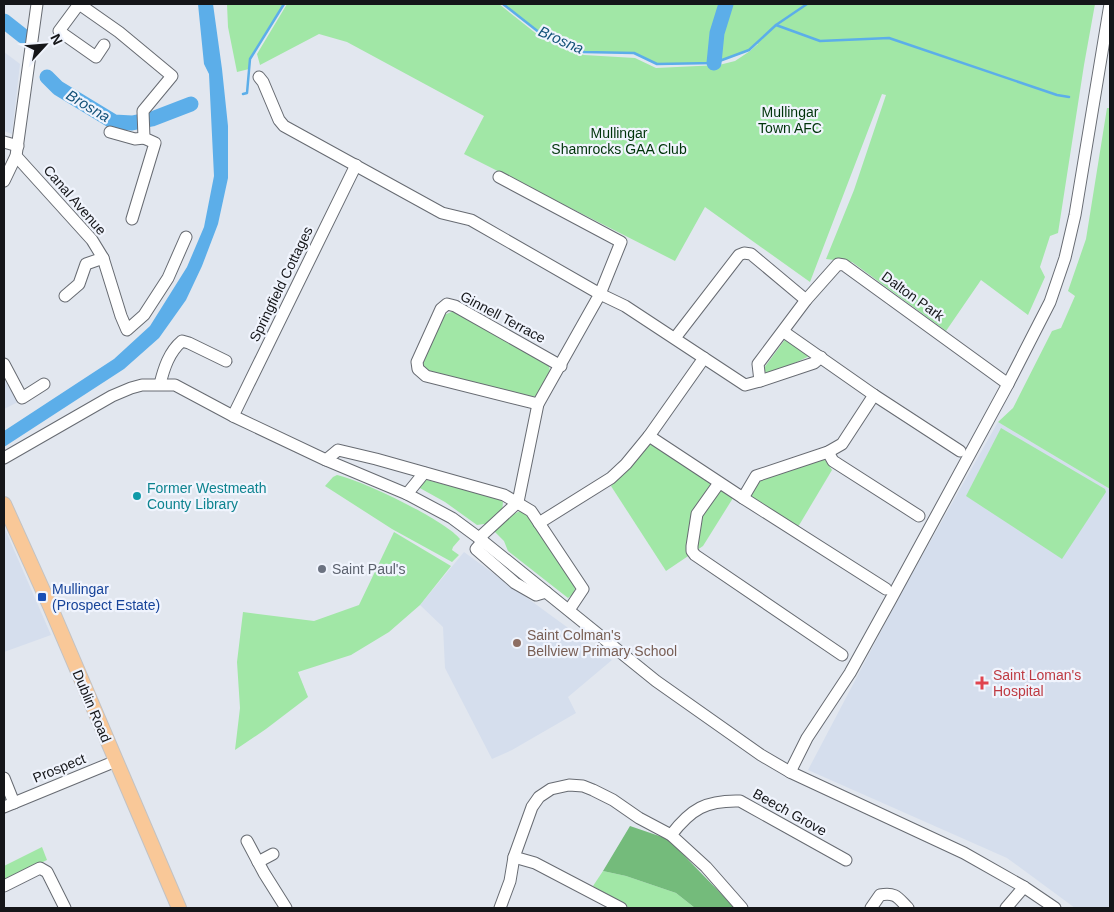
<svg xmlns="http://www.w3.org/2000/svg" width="1114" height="912" viewBox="0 0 1114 912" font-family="Helvetica,sans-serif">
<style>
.built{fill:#d5deed}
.green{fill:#a1e7a6}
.forest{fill:#74bb7b}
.water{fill:#5caee9}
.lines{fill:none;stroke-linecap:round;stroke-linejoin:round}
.stream{stroke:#5caee9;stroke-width:2.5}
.river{stroke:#5caee9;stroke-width:15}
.minor-casing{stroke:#676b72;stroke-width:13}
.major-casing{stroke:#c2c2c3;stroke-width:16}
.minor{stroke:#fff;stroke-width:11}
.major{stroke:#f9c898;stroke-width:14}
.culture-dot{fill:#0f9aa8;stroke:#f0f4fd;stroke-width:2}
.worship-dot{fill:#6b7280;stroke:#f0f4fd;stroke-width:2}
.transit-dot{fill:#1a4fb4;stroke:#f0f4fd;stroke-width:2}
.education-dot{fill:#8d6e63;stroke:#f0f4fd;stroke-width:2}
.health-dot{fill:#e0444e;stroke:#f0f4fd;stroke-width:2}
.labels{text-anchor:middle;stroke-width:4.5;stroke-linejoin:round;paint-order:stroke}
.park-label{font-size:14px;fill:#00340a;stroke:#f0f4fd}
.street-label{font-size:14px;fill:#151619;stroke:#f0f4fd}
.culture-label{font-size:14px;fill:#0d838f;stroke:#f0f4fd;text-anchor:start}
.worship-label{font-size:14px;fill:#5b616d;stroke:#f0f4fd;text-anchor:start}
.transit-label{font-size:14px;fill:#164399;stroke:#f0f4fd;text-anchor:start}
.education-label{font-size:14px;fill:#785e54;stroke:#f0f4fd;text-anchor:start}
.health-label{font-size:14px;fill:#be3a42;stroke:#f0f4fd;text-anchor:start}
.water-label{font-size:15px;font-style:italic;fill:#145279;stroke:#f0f4fd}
</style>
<rect width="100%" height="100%" fill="#e2e7ef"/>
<g class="built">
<polygon points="4,52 20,64 12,134 4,131"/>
<polygon points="4,373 18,402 4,409"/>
<polygon points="998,422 1110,489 1110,908 1075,908 1007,858 808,770 900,595"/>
<polygon points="4,527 51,635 4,652"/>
<polygon points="464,552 612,660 568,697 576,713 512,750 492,759 445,668 443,627 420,605"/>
</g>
<g class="green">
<polygon points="227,4 284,4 250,59 249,69 237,72 228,27"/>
<polygon points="287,4 499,4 538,35 584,55 635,58 656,68 719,65 735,61 750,51 758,44 756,43 749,50 714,63 657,64 634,53 584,52 540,33 503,4 1095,4 1084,65 1058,233 1050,236 1040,267 1045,277 1028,315 981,280 946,331 852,262 826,259 854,190 886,95 882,94 810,282 705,207 675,261 464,154 484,116 347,42 319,34 260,65 257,54"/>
<polygon points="1107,108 1110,108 1110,489 998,422 1013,408 1052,331 1061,328 1075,296 1068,291 1086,239"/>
<polygon points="456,310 548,362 550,371 538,396 529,397 427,371 421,363 444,315"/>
<polygon points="789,334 816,353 767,376 764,368"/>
<polygon points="1001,428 1105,489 1106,492 1062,559 966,496"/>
<polygon points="653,444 733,498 703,546 666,571 611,486 649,445"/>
<polygon points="824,458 832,470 798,527 749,496 760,480"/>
<path d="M337,475C361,480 445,520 460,539L453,547L452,550L459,555L452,562L392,529L325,486L333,477Z"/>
<polygon points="427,480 501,499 503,502 502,512 487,526 484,524 477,525 445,502 418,487 424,481"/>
<polygon points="522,510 526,512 574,585 575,589 573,594 568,598 508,551 504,541 494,531 510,516"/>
<polygon points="394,532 451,566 420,605 389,632 351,655 298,672 308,697 266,729 235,750 240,708 237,662 243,612 314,621 359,605"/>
<polygon points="42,847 47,860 4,880 4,866"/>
<polygon points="603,871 626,876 676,893 695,908 632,908 628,907 593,886"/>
</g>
<polygon class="forest" points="630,826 668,839 735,908 695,908 676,893 626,876 603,871"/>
<polygon class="water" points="198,4 213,4 222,69 228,126 228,178 218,224 202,266 186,300 159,338 124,369 4,447 4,431 114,359 150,326 187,267 204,227 214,176 209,74 204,64"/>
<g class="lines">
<g class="stream">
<polyline points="503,4 540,33 584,52 634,53 657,64 714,63 749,50 776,25 807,4"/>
<polyline points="776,25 820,41 889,38 1057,95 1069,97"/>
<polyline points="243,94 247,93 250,59 284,4"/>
</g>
<g class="river">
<polyline points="4,21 23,36"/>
<polyline points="714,63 717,33 726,4"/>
<polyline points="47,77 58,88 114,122 132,123 152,119 191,104"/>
</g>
<g class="minor-casing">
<g id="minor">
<polyline points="79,4 119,32 172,76 143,111 144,138 155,143 132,219"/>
<polyline points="79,4 59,31 96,57 104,45"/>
<polyline points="259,77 263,82 279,120 284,126 442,213 471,220 600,294 538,404 518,502 479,538"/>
<polyline points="110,132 135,139 144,138"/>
<polyline points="4,142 18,146"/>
<polyline points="16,156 92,240 103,258 121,316 127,330 144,315 168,278 186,237"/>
<polyline points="499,177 621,242 600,294 625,306 745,385 760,381 758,364 806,300 838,264 844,265 1008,384"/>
<polyline points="4,181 16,156 37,4"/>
<polyline points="65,296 79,284 86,264 103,258"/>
<polyline points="784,332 874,395 960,451"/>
<polyline points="675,338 739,255 744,253 751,254 806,300"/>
<polyline points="704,358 649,436 743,498 756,476 828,452 842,444 874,395"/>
<polyline points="4,364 22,398 44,384"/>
<polyline points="760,381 814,363 821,357"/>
<path d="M160,384C164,368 169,352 182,341L189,343L226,361"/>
<polyline points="538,404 426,376 418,369 417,362 441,309 447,304 455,306 561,366"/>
<polyline points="233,416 356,165"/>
<polyline points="828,452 833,461 919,516"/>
<polyline points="4,458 112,396 131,388 142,385 175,385 233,416 326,460 407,494 452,518 479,538 656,681 761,755 790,772 964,853 1024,887 1055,908"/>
<polyline points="326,460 338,450 376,459 504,495 531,511 583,589 569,610"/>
<polyline points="719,483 697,514 692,546 692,551 695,555 842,655"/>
<polyline points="407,494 424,473"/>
<polyline points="743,498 886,589"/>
<polyline points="539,523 611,478 626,464 649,436"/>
<polyline points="483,541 476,549 515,583 536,595 546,592"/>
<polyline points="790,772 807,738 850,673 891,599 1008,384 1050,302 1065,258 1075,215 1110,4"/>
<polyline points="4,778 14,803"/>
<polyline points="4,807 116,761"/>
<path d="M671,835C691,809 706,800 740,801L846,860"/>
<polyline points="247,841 264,873 286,908"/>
<polyline points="514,857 535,863 621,908"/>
<polyline points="258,862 273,854"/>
<polyline points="4,886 40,868 47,872 65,908"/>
<polyline points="500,908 510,881 514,857 532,807 539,797 551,789 569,785 583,786 593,790 613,800 639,818 671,835 706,867 742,908"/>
<path d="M871,908L880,895C896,892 898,898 908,908"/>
<polyline points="1006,908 1024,887"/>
</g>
</g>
<g class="major-casing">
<polyline id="major" points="4,504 50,606 179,908"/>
</g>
<use href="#minor" class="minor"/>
<use href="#major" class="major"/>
</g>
<circle class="culture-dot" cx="137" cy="496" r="5"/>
<circle class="worship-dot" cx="322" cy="569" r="5"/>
<rect class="transit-dot" x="37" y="592" width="10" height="10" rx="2.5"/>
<circle class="education-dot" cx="517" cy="643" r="5"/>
<path class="health-dot" d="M979.5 675.5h5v5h5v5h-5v5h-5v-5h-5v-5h5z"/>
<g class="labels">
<g class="park-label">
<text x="790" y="117">Mullingar<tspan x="790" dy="16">Town AFC</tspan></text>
<text x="619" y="138">Mullingar<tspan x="619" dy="16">Shamrocks GAA Club</tspan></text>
</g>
<g class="street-label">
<text transform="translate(75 200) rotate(49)" y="5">Canal Avenue</text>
<text transform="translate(281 284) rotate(-64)" y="5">Springfield Cottages</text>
<text transform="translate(913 296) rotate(36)" y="5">Dalton Park</text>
<text transform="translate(503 317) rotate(28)" y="5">Ginnell Terrace</text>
<text transform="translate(92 706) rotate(67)" y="5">Dublin Road</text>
<text transform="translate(59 768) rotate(-22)" y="5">Prospect</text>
<text transform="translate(790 812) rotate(29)" y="5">Beech Grove</text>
</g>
<g class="culture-label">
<text x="147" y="493">Former Westmeath<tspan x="147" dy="16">County Library</tspan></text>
</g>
<g class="worship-label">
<text x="332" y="574">Saint Paul's</text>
</g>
<g class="transit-label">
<text x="52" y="594">Mullingar<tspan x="52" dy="16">(Prospect Estate)</tspan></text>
</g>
<g class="education-label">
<text x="527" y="640">Saint Colman's<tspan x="527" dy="16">Bellview Primary School</tspan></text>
</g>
<g class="health-label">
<text x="993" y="680">Saint Loman's<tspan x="993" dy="16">Hospital</tspan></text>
</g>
<g class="water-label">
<text transform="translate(561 40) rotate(24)" y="5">Brosna</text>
<text transform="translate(88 106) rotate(31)" y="5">Brosna</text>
</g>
</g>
<rect width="1114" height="912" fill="none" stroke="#151619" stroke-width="10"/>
<g transform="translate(45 45) rotate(64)" stroke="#f0f4fd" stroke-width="4" paint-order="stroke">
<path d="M0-4L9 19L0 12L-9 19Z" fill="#151619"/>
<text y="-8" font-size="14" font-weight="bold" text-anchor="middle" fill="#151619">N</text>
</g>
</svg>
